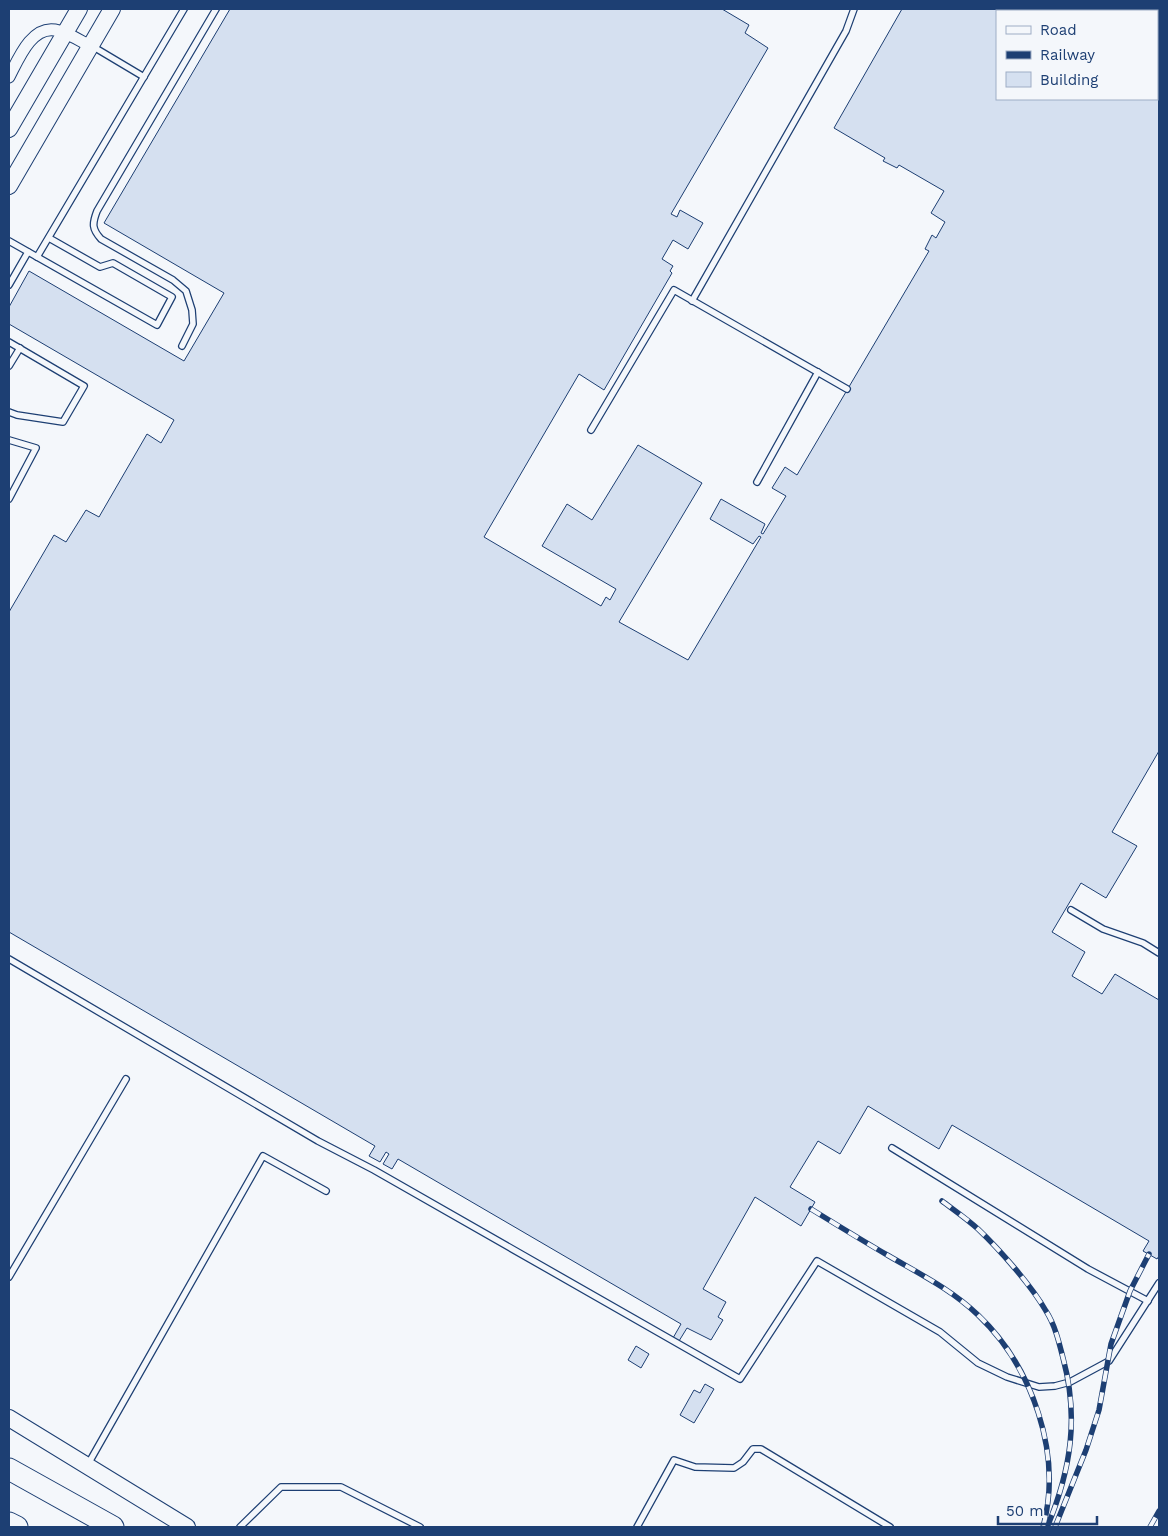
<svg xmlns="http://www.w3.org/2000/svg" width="1168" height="1536" viewBox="0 0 1168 1536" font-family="'Work Sans',sans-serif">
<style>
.building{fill:#d5e0f0;stroke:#1d3f73;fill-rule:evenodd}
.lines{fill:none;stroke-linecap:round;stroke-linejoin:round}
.service-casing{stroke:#1d3f73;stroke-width:8}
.minor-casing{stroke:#1d3f73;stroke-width:13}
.secondary-casing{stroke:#1d3f73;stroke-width:18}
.motorway-casing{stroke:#1d3f73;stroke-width:23}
.service{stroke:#f4f7fb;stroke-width:5.5}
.minor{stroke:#f4f7fb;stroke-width:11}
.secondary{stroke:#f4f7fb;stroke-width:16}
.motorway{stroke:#f4f7fb;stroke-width:21}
.rail-casing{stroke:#1d3f73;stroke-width:5.5}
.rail{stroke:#f4f7fb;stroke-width:4;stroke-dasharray:11;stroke-linecap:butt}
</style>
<rect width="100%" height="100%" fill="#f4f7fb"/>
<g class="building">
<path d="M230,9H722L749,25L745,33L768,48L671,214L677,217L680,210L703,223L688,249L673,240L662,259L673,266L670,271L672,273L604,390L579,374L484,537L601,606L606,597L610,600L616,589L542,546L567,504L592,520L638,445L702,483L619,622L688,660L761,537L759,536L753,544L710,519L721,499L765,524L761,533L763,534L786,496L772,488L785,467L797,475L929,251L925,249L932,235L936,238L945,222L931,213L944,191L899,165L897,168L883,161L885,158L834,128L902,9H1159V751L1112,832L1137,846L1106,898L1081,883L1052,932L1085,952L1072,976L1102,994L1115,974L1159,1000V1256L1157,1259L1143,1251L1149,1241L952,1125L939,1149L868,1106L840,1154L818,1141L790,1187L815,1202L801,1226L755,1197L703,1289L726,1302L718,1317L723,1320L711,1340L687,1328L679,1341L673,1338L681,1324L398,1159L392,1169L383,1164L389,1154L386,1152L380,1162L369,1156L375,1146L9,932V612L54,535L66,542L86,510L99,517L147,434L161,443L174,420L9,324V307L29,271L184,361L224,293L104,223ZM997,11H1157V99H997Z"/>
<polygon points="636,1346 649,1354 641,1368 628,1360"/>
<polygon points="705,1384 714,1389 694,1423 680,1415 694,1390 700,1393"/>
</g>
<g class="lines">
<g class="service-casing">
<g id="service">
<polyline points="92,46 144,77"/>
<polyline points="9,241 157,325 172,297 113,263 100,267 49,238"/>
<polyline points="37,257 184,9"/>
<polyline points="9,285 28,252"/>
<polyline points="692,301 846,31 854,9"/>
<polyline points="9,342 84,386 63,422 17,415 9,412"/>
<path d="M182,346L193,324L192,310L186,291L173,280L101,239C92,229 92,224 97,211L216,9"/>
<polyline points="9,366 20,348"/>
<polyline points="591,430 674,290 847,389"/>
<polyline points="9,440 36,448 9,499"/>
<polyline points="757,482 818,372"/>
<polyline points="1071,910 1103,929 1143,943 1159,953"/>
<polyline points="9,959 318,1141 374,1170 740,1379 817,1261 940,1332 978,1363 1007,1377 1039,1387 1055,1386 1070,1382 1109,1361 1159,1283"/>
<polyline points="892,1148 1088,1269 1148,1301"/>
<polyline points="9,1277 126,1079"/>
<polyline points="87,1466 263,1156 326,1191"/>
<polyline points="240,1527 281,1487 341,1487 420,1527"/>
<polyline points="637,1527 674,1460 695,1467 734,1468 743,1462 753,1449 761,1449 890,1527"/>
</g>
</g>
<g class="minor-casing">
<path id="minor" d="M9,77C18,60 31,26 55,30C67,32 79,40 90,46"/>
</g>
<g class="secondary-casing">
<g id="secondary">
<polyline points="9,129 79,9"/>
<polyline points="9,186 112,9"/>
<polyline points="9,1418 187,1527"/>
</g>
</g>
<g class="motorway-casing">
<g id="motorway">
<polyline points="9,1469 113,1527"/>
<polyline points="9,1523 17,1527"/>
</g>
</g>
<use href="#service" class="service"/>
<use href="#minor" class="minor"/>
<use href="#secondary" class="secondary"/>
<use href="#motorway" class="motorway"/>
<g class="rail-casing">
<g id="rail">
<path d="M942,1201C954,1210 967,1219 978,1229C1000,1250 1031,1285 1046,1311C1055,1325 1059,1342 1063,1358C1079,1417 1071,1469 1048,1525"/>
<path d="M811,1209C837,1225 863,1241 889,1256C920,1274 952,1290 978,1315C1032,1366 1063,1454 1043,1527"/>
<polyline points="1055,1527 1086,1450 1099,1410 1111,1344 1130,1291 1149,1254"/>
<polyline points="1150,1527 1159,1511"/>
</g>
</g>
<use href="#rail" class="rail"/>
</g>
<rect width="1168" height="1536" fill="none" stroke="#1d3f73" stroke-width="20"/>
<rect x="996" y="10" width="162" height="90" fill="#f4f7fb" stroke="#9eadc5"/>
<rect x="1006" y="26" width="25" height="8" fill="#f4f7fb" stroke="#9eadc5"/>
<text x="1040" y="35" font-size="15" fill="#1d3f73">Road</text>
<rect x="1006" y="51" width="25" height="8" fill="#1d3f73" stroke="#9eadc5"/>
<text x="1040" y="60" font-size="15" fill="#1d3f73">Railway</text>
<rect x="1006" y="72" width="25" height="15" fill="#d5e0f0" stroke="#9eadc5"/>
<text x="1040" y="85" font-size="15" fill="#1d3f73">Building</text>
<path d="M998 1516v8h99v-8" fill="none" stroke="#1d3f73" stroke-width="2.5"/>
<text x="1006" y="1516" font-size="15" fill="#1d3f73" stroke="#f4f7fb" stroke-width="4" paint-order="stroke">50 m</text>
</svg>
